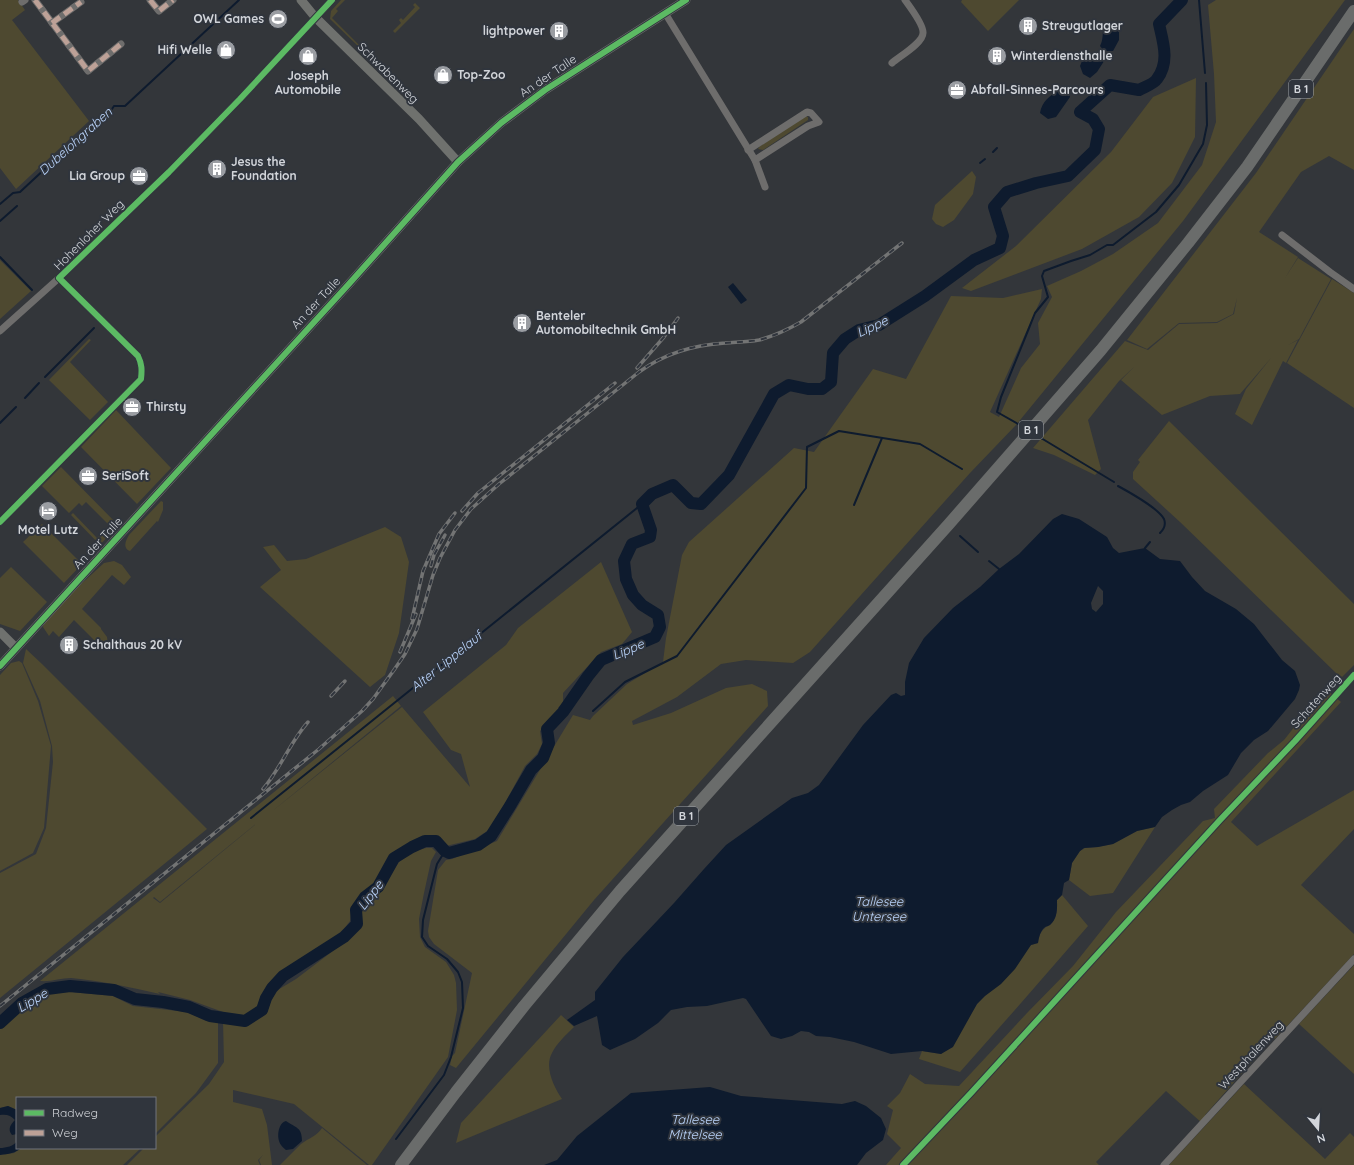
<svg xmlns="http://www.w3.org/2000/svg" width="1354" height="1165" viewBox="0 0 1354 1165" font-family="Quicksand,sans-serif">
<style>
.green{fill:#4e4930;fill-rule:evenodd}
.water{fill:#0e1b2e;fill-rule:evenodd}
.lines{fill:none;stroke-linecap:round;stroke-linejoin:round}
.stream{stroke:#0e1b2e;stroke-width:2}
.river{stroke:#0e1b2e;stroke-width:12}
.street{stroke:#6e6d6c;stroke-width:7}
.secondary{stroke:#6f716e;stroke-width:9}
.highway{stroke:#6a6c6b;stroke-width:12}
.rail-casing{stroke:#737474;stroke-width:3.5}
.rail{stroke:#30353d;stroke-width:2;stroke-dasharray:6;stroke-linecap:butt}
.quiet{stroke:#bda197;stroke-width:5;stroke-dasharray:10 5;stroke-linecap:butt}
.cycleway-casing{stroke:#30353d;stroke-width:8}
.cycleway{stroke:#5cba63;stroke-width:6}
.labels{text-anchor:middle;stroke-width:4;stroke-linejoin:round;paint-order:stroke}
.shield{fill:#30353d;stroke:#a1a5ab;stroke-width:1}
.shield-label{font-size:11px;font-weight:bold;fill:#d2d5da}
.poi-label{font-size:12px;font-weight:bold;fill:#d2d5da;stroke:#30353d;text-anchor:start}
.street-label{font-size:12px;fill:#d2d5da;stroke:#30353d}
.water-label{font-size:13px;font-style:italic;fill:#bbd5fc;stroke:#30353d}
</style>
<rect width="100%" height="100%" fill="#33363a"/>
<g class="green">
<polygon points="0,0 18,0 25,10 12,20 89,121 16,189 0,168"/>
<polygon points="341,0 345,0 336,9 338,11 332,18 359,45 358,46 330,19 331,11"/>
<polygon points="962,0 1019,0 988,31 961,2"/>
<polygon points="1216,0 1345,0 1183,221 1016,425 970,473 810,652 793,663 746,660 721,664 677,697 632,721 633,725 671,713 726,688 752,684 767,691 768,706 594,900 456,1068 450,1065 452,1056 455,1053 472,973 434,944 429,937 428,931 438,870 446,860 452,859 497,841 573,715 590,720 593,716 627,684 663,662 666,638 682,555 689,542 794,448 814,452 873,369 906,379 951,296 1003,298 1042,289 1041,299 990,412 999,417 1021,368 1040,344 1038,323 1052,297 1047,286 1081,271 1113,254 1158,223 1202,165 1216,122 1214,74 1208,5"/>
<polygon points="415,3 420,8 395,33 393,31 401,23 399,20 401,18 403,20 415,7 413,5"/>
<polygon points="1354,29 1354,170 1329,156 1301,172 1259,232 1298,257 1285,278 1298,258 1331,279 1299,339 1288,345 1298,340 1286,363 1283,361 1252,425 1235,414 1246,389 1271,358 1240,394 1210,396 1162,415 1121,380 1134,367 1119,381 1088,420 1101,469 1095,475 1054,455 1033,448 1125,341 1148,350 1179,324 1217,323 1234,314 1237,298 1233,314 1217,322 1179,323 1147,349 1127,340 1256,173"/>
<polygon points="1196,78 1195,137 1172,183 1139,217 1082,249 971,291 962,288 1016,246 1111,152 1153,97"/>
<polygon points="806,116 808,117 808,120 763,150 758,149 760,146"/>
<polygon points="972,171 976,177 973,194 954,220 943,227 936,224 932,219 935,205"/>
<polygon points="0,260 31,291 0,319"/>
<polygon points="1332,279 1354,293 1354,408 1287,363"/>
<polygon points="89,339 91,340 70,362 108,402 90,420 49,380"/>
<polygon points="116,410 171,468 137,504 81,447"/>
<polygon points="1169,421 1354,604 1354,665 1342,677 1336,673 1180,522 1133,479 1133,472 1140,462 1138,460"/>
<polygon points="61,467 118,525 100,545 71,515 73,513 97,538 110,526 86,502 82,506 79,503 69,513 42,486"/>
<path d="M161,501L163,502V510L158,522L157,521L130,551C122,548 126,540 129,535Z"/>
<polygon points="42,524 82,564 64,583 23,542"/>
<polygon points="385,527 401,537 409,562 399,633 385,675 370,687 260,587 281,570 263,547 274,545 287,561 306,559"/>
<polygon points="114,561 122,565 131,577 124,585 112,575 82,609 101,628 101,629 107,637 108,644 102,648 74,620 59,637 53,631 49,636 43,627 44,623 80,585 104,563"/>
<path d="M601,562L632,632L622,644L601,652L563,693V702L558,708L561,710L540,731L542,744L537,754L525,766L504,805L490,829L475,839L446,846L438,840L426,839L411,843L393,856L375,885L352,908L350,921L341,933L289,969L262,995L259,1005L244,1016H223V1012L190,1000L158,992L160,994C130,987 101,981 71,978C61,978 51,982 40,981L393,696L401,706L270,813L402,707L470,787L461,754L451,750L423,712L506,645L518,628ZM268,814L160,903L153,898L154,897L160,902Z"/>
<polygon points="11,567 47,602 20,631 0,624 0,578"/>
<polygon points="26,649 42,664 207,829 0,998 0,873 36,854 46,828 53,762 52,746 40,701 23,663"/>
<polygon points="19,661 22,663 38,701 51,746 44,828 33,853 0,871 0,675 11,663"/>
<polygon points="1325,688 1341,702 1231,822 1257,846 1354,790 1354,829 1301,885 1354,934 1354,954 1275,1039 1273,1038 1205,1115 1207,1117 1202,1123 1166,1091 1096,1162 1099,1165 886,1165 901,1148 887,1134 893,1110 887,1106 900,1093 910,1074 925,1084 959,1086 1027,1013 1073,966 1116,912 1203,821 1215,818 1214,809 1268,753 1284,740"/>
<polygon points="1155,827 1113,893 1090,896 1069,880 1072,863 1080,851 1085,848 1098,847 1113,844 1137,831"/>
<polygon points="426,848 432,848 436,852 431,861 424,893 419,919 420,937 425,947 446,962 454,975 456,983 457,1010 448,1057 372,1165 369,1165 294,1104 233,1090 233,1102 262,1109 267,1125 272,1165 261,1165 259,1160 263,1155 258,1160 260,1165 127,1165 144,1148 155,1148 155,1137 209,1084 224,1062 223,1021 246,1024 265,1013 276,991 296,979 346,941 361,926 360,911 368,899 381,890 399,862 414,851"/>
<path d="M1062,895L1088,926L1014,1011L960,1072L919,1059L922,1051L941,1054L966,1022L977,1004L1031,945L1038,943C1039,937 1040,932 1045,928C1046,926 1049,926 1050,925C1058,918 1057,908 1057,900Z"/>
<polygon points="1354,965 1354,1074 1299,1024"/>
<polygon points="70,992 113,996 133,1006 187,1012 206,1021 218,1020 218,1063 196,1093 155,1134 155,1098 17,1098 17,1110 8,1106 0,1108 0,1025 22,1006 47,993"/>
<path d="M561,1015L574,1027C566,1035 557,1043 552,1053C544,1067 554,1087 562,1099L456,1143L461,1123Z"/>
<polygon points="1244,1084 1325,1159 1350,1133 1354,1137 1354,1165 1169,1165"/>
<path d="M322,1128L367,1165H280C287,1158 294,1151 301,1144C309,1138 317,1136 322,1128Z"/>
<polygon points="21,1148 141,1148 123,1165 0,1165 0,1155 14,1153"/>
</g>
<g class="water">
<path d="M1104,22L1111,26L1119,32V40L1113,51H1104L1100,46C1104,39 1102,30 1104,22Z"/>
<polygon points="1088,56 1091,58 1106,58 1097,72 1090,78 1083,74 1080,66 1082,61"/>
<path d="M1059,90L1069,92L1070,97L1056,117L1048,119L1040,113C1042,101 1050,96 1059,90Z"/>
<polygon points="733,283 747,300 741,304 728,287"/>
<path d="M1062,514L1079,519L1107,537L1113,548L1119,553L1145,548L1160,559L1180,561L1192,577L1205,591L1236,609L1254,624L1282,660L1295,671L1300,685L1299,690L1295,699L1268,731L1254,740L1241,753L1228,775L1203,791L1190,802L1181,805L1172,810L1162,817L1155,827L1137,831L1113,844L1098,847L1084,848L1080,851L1072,863L1069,880L1064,883L1062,895L1057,900C1057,908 1058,918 1050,925C1049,926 1046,926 1044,928C1040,932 1039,937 1038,943L1031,945L1015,969L1001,984L985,996L977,1004L953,1047L941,1054L922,1051L891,1054L854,1042L830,1037L816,1036L809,1032L801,1031L792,1036L781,1039L771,1036L746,999L743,998L707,1006L687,1007L671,1010L658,1023L635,1039L610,1050L602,1045L597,1016L574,1026L567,1020L595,1000V992L623,957L674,903L704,869L726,845L792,798L808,793L819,785L863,725L891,695L896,693L901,696L905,695V682L909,663L924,638L953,608L980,587L999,569L1019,554L1053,519ZM1098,586L1103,591V604L1096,612L1092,609L1091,603Z"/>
<polygon points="710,1087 741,1096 842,1104 855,1101 866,1106 881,1118 886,1129 883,1140 866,1153 857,1165 544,1165 557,1160 577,1136 631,1093"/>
<path d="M8,1106L17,1110V1134L12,1135C7,1129 11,1124 15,1120C11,1115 6,1114 0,1115V1108Z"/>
<path d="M286,1121C296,1128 302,1127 302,1141L293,1149L286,1150C284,1148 282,1147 281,1145C276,1138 278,1123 286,1121Z"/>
<path d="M17,1141V1148H21C16,1153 8,1154 0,1155V1148C6,1148 14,1146 17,1141Z"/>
</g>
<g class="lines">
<g class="stream">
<polyline points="1199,0 1205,73"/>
<polyline points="993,152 997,148"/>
<polyline points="980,163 985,159"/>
<polyline points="0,204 13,193 20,192 105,113 110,112 114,106 125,106 239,0"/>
<polyline points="0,221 17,206"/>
<polyline points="0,257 32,290"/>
<polyline points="45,377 94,328"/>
<polyline points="25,398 39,383"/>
<polyline points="0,423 16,407"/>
<polyline points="1018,424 997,412 1001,397 1029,328 1035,313 1048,297 1042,276 1044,271 1071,261 1090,255 1107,245 1113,245 1156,212 1179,185 1203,144 1207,125 1206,83"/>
<polyline points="1041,438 1114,482"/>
<path d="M1118,486C1129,492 1158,508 1164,519C1166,524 1164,529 1160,533"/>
<polyline points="854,505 882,438"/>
<polyline points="960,536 978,552"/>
<polyline points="1145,548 1150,542"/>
<polyline points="989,561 999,569"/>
<polyline points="593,711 625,682 677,656 806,488 807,447 839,431 920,444 962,469"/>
<polyline points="251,818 642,504"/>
<polyline points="396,1139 444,1075 451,1057 463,1008 462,982 458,972 447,959 428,946 422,937 423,920 437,864 445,851"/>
</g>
<path class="river" d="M0,1023L22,1003L47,989L70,986L114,990L135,999L163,1002L189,1007L210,1016L245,1021L262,1010L266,998L272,988L283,976L344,937L357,924L356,910L365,897L378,887L394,858L412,847L425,841H436L445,851L449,853L478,845L491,836L510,806L531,770L543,758L549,743L547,729L563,712L588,676L601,660L655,637L660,627L658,615L642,605L633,595L626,579L624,561L632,544L650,537L651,530L642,504L652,494L673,485L691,503L701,504L729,475L774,394L789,385L808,389H822L831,382L833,353L845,339L859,330L879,325L925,296L974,260L1000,248L1003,236L994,207L1007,192L1036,183L1068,176L1095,150L1099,129L1093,119L1080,112L1110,85L1139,90C1144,87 1154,84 1157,79C1170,62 1163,42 1159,24L1182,0"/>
<g class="street">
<polyline points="35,0 88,71 121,44"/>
<polyline points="150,0 159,11 173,0"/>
<polyline points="22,2 25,0"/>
<polyline points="665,13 755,160 765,187"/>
<polyline points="52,23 81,2"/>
<path d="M892,63C900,56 923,43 923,33C924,25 910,7 905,0"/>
<polyline points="748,150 807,112 811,113 819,122 808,126 755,160"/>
<polyline points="1282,235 1330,272 1354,289"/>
<polyline points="0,331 59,278"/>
<path d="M0,522L141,379C142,370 142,364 138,356L59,278L169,172L240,99L332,0"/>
<polyline points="1294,742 1354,675"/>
<polyline points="1164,1165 1354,959"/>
</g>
<g class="secondary">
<polyline points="301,0 315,17 419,119 458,162"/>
<polyline points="0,632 16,648"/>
<polyline points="0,666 348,285 458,162 501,123 545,90 686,0"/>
</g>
<polyline class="highway" points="401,1165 456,1092 524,1006 620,891 949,524 1101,350 1188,243 1247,167 1354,11"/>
<g class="rail-casing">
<g id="rail">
<polyline points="637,368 664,337 678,318"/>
<polyline points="462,511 478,493 615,383"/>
<polyline points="431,566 434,555 445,535"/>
<polyline points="412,619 423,571 439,534 455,513"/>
<polyline points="400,652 416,614"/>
<polyline points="331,696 345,681"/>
<path d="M263,789C281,768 290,742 308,722"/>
<path d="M0,1006L319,749L362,711L373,699L394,670L405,654L417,629L433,575L440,558L455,530L471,509L499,484L639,372C665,353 693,345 725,343C736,342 747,342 759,340C774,336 787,330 801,322L902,243"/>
</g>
</g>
<use href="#rail" class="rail"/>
<g class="quiet">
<polyline points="35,0 88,71 121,44"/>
<polyline points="150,0 159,11 173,0"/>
<polyline points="52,23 81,2"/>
</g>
<g class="cycleway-casing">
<g id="cycleway">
<path d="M0,522L141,379C142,370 142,364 138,356L59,278L169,172L240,99L332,0"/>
<polyline points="0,666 348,285 458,162 501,123 545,90 686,0"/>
<polyline points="903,1165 971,1093 1220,820 1295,741 1354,675"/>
</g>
</g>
<use href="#cycleway" class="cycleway"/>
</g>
<defs>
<g id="stadium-disc" transform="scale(1)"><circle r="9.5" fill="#9a9da2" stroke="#30353d"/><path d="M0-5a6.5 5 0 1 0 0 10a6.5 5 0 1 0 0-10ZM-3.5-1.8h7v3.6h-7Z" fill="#fff"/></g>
<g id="building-disc" transform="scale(1)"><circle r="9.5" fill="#9a9da2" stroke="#30353d"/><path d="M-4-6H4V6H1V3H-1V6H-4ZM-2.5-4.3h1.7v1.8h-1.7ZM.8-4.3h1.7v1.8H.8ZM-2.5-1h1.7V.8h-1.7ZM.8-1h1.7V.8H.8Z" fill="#fff"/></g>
<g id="shop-disc" transform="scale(1)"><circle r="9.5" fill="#9a9da2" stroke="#30353d"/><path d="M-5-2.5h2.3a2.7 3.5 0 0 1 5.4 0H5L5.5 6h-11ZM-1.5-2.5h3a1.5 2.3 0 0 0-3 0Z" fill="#fff"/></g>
<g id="office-disc" transform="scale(1)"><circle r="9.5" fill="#9a9da2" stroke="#30353d"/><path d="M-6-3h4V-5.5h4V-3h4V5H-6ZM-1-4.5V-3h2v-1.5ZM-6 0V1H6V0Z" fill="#fff"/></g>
<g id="hotel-disc" transform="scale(1)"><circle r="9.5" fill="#9a9da2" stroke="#30353d"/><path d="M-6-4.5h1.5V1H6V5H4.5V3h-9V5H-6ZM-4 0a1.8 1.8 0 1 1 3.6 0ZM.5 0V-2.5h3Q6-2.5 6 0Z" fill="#fff"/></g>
</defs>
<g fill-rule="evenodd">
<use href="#stadium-disc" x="278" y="19"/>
<use href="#building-disc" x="1028" y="26"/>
<use href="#building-disc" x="559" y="31"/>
<use href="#shop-disc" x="226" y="50"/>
<use href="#shop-disc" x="308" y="56"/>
<use href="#building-disc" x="997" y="56"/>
<use href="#shop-disc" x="443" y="75"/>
<use href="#office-disc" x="957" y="90"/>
<use href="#building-disc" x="217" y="169"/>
<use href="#office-disc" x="139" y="176"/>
<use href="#building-disc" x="522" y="323"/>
<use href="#office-disc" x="132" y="407"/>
<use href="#office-disc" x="88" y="476"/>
<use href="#hotel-disc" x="48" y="511"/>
<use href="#building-disc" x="69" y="645"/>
</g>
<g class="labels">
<g class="shield">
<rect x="1289" y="80" width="24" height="18" rx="3"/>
<rect x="1019" y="421" width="24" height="18" rx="3"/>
<rect x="674" y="807" width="24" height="18" rx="3"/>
</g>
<g class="shield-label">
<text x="1301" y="93">B 1</text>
<text x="1031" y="434">B 1</text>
<text x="686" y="820">B 1</text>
</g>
<g class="poi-label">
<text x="264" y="23" text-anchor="end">OWL Games</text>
<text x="1042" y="30">Streugutlager</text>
<text x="545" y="35" text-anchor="end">lightpower</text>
<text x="212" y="54" text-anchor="end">Hifi Welle</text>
<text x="1011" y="60">Winterdiensthalle</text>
<text x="457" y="79">Top-Zoo</text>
<text x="308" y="80" text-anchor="middle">Joseph<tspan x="308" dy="14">Automobile</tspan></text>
<text x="971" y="94">Abfall-Sinnes-Parcours</text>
<text x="231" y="166">Jesus the<tspan x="231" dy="14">Foundation</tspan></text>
<text x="125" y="180" text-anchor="end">Lia Group</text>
<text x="536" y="320">Benteler<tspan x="536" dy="14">Automobiltechnik GmbH</tspan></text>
<text x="146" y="411">Thirsty</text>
<text x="102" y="480">SeriSoft</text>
<text x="48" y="534" text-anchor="middle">Motel Lutz</text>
<text x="83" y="649">Schalthaus 20 kV</text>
</g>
<g class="street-label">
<text transform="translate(388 73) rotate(45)" y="4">Schwabenweg</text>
<text transform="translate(548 76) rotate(-34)" y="4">An der Talle</text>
<text transform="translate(89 235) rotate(-45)" y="4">Hohenloher Weg</text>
<text transform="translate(316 303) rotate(-47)" y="4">An der Talle</text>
<text transform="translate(98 543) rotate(-47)" y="4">An der Talle</text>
<text transform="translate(1316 701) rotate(-48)" y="4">Schatenweg</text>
<text transform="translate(1251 1055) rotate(-47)" y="4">Westphalenweg</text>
</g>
<g class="water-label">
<text transform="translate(75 141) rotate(-42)" y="5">Dubelohgraben</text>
<text transform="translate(872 326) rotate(-25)" y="5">Lippe</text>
<text transform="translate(628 649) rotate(-23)" y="5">Lippe</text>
<text transform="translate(446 661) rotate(-39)" y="5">Alter Lippelauf</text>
<text transform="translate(370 895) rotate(-53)" y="5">Lippe</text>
<text x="879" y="906">Tallesee<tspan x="879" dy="15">Untersee</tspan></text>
<text transform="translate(32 1000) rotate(-31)" y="5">Lippe</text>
<text x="695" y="1124">Tallesee<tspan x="695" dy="15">Mittelsee</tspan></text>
</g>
</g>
<rect x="16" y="1097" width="140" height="52" fill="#30353d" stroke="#71757c"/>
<rect x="24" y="1110" width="20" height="6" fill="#5cba63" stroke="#71757c"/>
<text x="52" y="1117" font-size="12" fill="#d2d5da">Radweg</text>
<rect x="24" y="1130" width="20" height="6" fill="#bda197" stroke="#71757c"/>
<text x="52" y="1137" font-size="12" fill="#d2d5da">Weg</text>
<g transform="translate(1318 1129) rotate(162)" stroke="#30353d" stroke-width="3" paint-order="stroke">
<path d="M0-3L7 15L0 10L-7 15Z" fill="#d2d5da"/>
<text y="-6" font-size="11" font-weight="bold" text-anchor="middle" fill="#d2d5da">N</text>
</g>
</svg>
